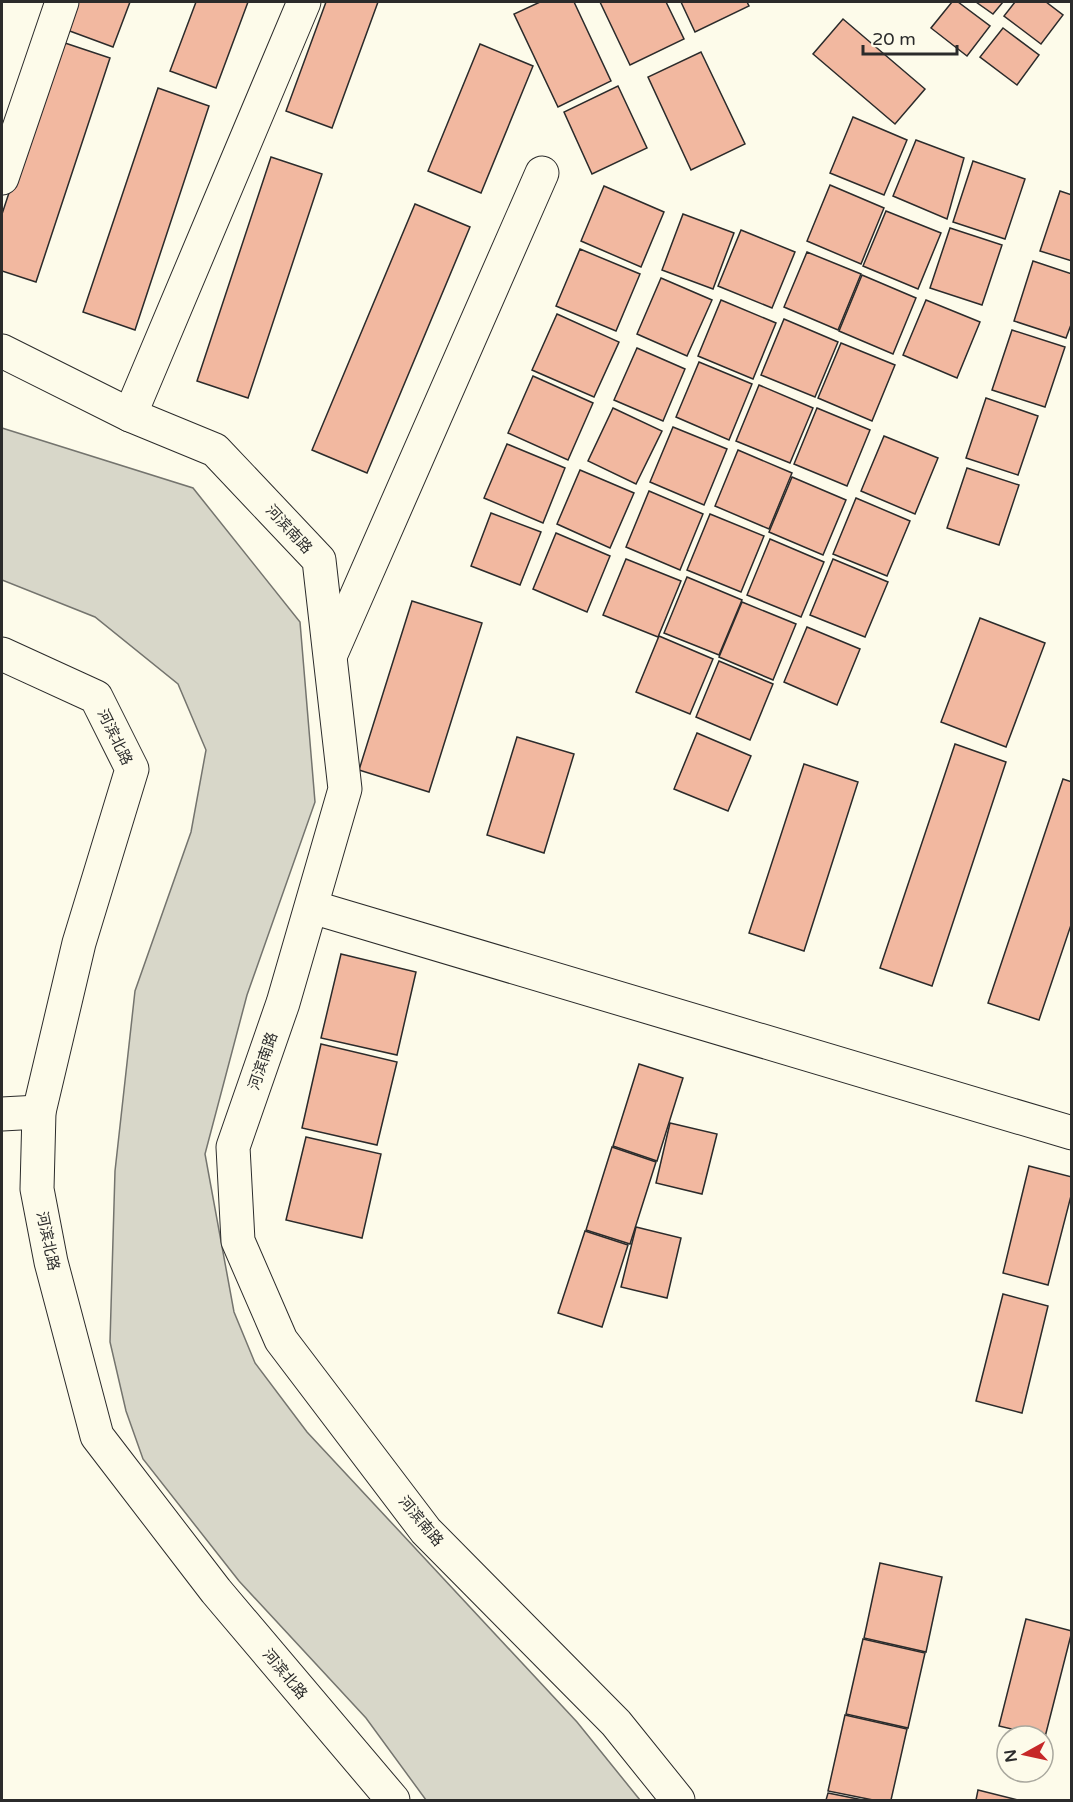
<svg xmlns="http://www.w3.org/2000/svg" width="1073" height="1802" viewBox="0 0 1073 1802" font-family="'Varela Round','Noto Sans SC',sans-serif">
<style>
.water{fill:#d8d7c9;stroke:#74746e;stroke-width:1.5}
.building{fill:#f2b8a0;stroke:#2b2b2b;stroke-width:1.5}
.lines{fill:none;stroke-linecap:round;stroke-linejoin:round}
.minor-casing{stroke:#2b2b2b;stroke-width:35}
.major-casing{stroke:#2b2b2b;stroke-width:35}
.minor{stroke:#fdfbea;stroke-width:33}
.major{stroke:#fdfbea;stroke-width:33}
.labels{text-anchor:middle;stroke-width:4.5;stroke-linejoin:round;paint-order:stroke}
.street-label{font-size:15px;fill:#2b2b2b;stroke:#fdfbea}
</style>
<rect width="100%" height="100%" fill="#fdfbea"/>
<polygon class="water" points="2,428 193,488 300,622 315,802 247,995 205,1154 234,1312 255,1363 307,1432 577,1722 640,1800 426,1800 366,1718 239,1581 143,1459 126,1411 110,1342 115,1171 135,991 191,832 206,750 178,684 95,617 2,580"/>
<g class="building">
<polygon points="77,2 130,2 113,47 67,30"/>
<polygon points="196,2 248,2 216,88 170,71"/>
<polygon points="326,2 378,2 332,128 286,111"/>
<polygon points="540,2 574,2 611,81 558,107 514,14"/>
<polygon points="600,2 666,2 684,39 630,65"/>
<polygon points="681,2 747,2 749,6 695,32"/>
<polygon points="952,2 958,2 990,26 967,56 931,28"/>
<polygon points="976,2 1003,2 993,14"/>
<polygon points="1015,2 1046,2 1063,15 1041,44 1004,16"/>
<polygon points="843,19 925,89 895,124 813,54"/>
<polygon points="1003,28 1039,55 1017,85 980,57"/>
<polygon points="59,41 110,58 36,282 2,271 2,214"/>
<polygon points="480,44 533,66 481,193 428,171"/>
<polygon points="701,52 745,144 691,170 648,77"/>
<polygon points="618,86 647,148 592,174 564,112"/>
<polygon points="158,88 209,106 135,330 83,312"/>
<polygon points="853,117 907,140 884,195 830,173"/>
<polygon points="916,140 964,158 947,219 893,196"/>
<polygon points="271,157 322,174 248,398 197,381"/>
<polygon points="973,161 1025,179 1005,239 953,222"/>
<polygon points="830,185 884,208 861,264 807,241"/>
<polygon points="604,186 664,212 641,267 581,241"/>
<polygon points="1060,191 1072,195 1072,261 1040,251"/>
<polygon points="415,204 470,227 367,473 312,450"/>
<polygon points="886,211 941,233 918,289 863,266"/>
<polygon points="683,214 734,233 713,289 662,270"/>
<polygon points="950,228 1002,245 982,305 930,288"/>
<polygon points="741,230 795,252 772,308 718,286"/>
<polygon points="580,249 640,274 616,331 556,306"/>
<polygon points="807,252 861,274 838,330 784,307"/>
<polygon points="1033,261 1072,274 1072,322 1066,338 1014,321"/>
<polygon points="862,275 916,298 893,354 839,331"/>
<polygon points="661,278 712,300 687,356 637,334"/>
<polygon points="721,300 776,323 753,379 698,356"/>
<polygon points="926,300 980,322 957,378 903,355"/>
<polygon points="557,314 619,342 594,397 532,370"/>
<polygon points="784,319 838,342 815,397 761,375"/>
<polygon points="1012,330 1065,347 1045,407 992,390"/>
<polygon points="841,343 895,365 872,421 818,398"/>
<polygon points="637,348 685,369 663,421 614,400"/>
<polygon points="699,362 752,384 729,440 676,417"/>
<polygon points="533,376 593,403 568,460 508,433"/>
<polygon points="759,385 813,408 790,463 736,441"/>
<polygon points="986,398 1038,416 1018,475 966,458"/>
<polygon points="613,408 662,431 636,484 588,461"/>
<polygon points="817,408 870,430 847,486 794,464"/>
<polygon points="673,427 727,449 704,505 650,482"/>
<polygon points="884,436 938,458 915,514 861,491"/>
<polygon points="507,444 565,468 543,523 484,498"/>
<polygon points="738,450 792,473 769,529 715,506"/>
<polygon points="967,468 1019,485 999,545 947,528"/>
<polygon points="580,470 634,493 610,548 557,524"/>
<polygon points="792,477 846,500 823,555 769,532"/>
<polygon points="649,491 703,514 680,570 626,547"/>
<polygon points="856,498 910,521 887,576 833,554"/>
<polygon points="491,513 541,532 520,585 471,566"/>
<polygon points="710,514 764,536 741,592 687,570"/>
<polygon points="556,533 610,556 587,612 533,589"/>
<polygon points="770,539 824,562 801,617 747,595"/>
<polygon points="626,559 681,581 658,637 603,615"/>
<polygon points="833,559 888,582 865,637 810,615"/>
<polygon points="687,577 742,600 719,655 664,633"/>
<polygon points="412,601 482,623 429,792 359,770"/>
<polygon points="742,602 796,624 773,680 719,657"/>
<polygon points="980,618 1045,643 1006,747 941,722"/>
<polygon points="807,627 860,649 837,705 784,682"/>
<polygon points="659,636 713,659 690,714 636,692"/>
<polygon points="719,661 773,684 750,740 696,717"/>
<polygon points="697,733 751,756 728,811 674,789"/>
<polygon points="517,737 574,754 544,853 487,835"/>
<polygon points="955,744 1006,762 932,986 880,968"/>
<polygon points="804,764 858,782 804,951 749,933"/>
<polygon points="1063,779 1072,782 1072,922 1039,1020 988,1003"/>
<polygon points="341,954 416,972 397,1055 321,1038"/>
<polygon points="321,1044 397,1062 377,1145 302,1128"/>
<polygon points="639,1064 683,1078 657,1161 613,1146"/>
<polygon points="670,1123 717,1134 702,1194 656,1183"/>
<polygon points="306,1137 381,1154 362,1238 286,1220"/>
<polygon points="612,1147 656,1162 630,1244 586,1230"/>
<polygon points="1029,1166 1072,1177 1072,1192 1048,1285 1003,1273"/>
<polygon points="636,1227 681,1238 667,1298 621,1287"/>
<polygon points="585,1231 628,1245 602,1327 558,1313"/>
<polygon points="1003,1294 1048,1306 1022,1413 976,1401"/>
<polygon points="880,1563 942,1577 926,1652 864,1638"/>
<polygon points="1026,1619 1072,1631 1045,1737 999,1726"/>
<polygon points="863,1639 925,1653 908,1728 846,1714"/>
<polygon points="845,1715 907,1729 891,1800 873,1800 828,1791"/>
<polygon points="978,1790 1018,1800 976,1800"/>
<polygon points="828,1793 863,1800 826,1800"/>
</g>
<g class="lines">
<g class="minor-casing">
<g id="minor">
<polyline points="2,178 62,2"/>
<polyline points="2,351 130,415 215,450 319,560 345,789 283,1003 233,1147 238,1241 281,1340 426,1531 616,1723 678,1800"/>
<polyline points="130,415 304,2"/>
<polyline points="331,654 542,173"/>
<polyline points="312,907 1072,1133"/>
<polyline points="2,1114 39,1112"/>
</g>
</g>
<g class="major-casing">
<polyline id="major" points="2,654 96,697 132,769 79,943 39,1112 37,1189 51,1262 97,1436 216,1591 393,1800"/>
</g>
<use href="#minor" class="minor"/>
<use href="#major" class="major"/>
</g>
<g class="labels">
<g class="street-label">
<text transform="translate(289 529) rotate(47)" y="5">河滨南路</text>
<text transform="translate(115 737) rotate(64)" y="5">河滨北路</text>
<text transform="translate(263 1061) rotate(-71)" y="5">河滨南路</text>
<text transform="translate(48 1241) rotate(78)" y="5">河滨北路</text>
<text transform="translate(421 1521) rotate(50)" y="5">河滨南路</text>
<text transform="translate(285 1674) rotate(50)" y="5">河滨北路</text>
</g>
</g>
<rect width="1073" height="1802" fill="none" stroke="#2b2b2b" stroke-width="6"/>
<g transform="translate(1025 1754) rotate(262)"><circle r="28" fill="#fdfbea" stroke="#a9a89e" stroke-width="1.5"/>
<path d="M0-4.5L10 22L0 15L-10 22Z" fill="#c62828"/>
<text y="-9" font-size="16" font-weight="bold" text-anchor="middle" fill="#2b2b2b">N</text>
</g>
<path d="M863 45v9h94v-9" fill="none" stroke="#2b2b2b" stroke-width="3"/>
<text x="872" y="45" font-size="18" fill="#2b2b2b" stroke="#fdfbea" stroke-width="4.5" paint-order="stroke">20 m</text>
</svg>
